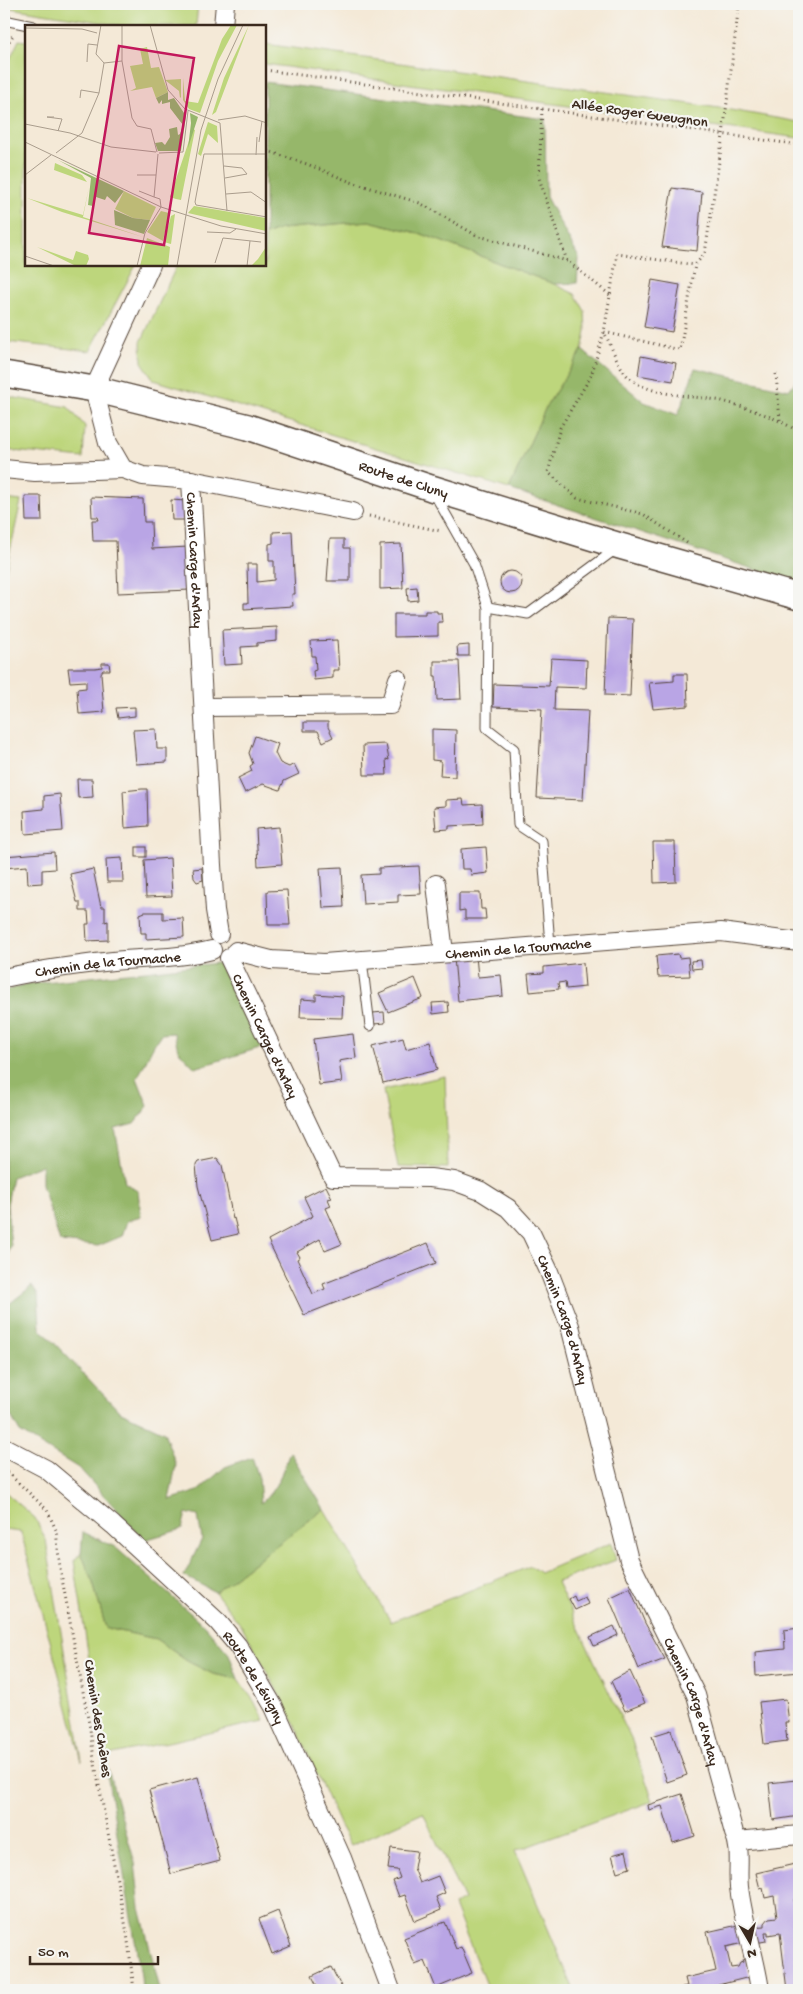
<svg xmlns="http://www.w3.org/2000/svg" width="803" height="1994" viewBox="0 0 803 1994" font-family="'Gochi Hand',sans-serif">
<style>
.green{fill:#bdd67b;stroke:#7c804c}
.forest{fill:#96b76b;stroke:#687044}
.building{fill:#b9a5e5}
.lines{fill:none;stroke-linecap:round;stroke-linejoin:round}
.lane-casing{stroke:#57473a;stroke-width:11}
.street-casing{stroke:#57473a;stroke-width:20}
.secondary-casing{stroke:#57473a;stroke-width:28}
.path{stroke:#57473a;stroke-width:3;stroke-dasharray:1 4;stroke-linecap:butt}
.lane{stroke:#fff;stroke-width:9}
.street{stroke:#fff;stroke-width:18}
.secondary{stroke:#fff;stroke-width:25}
.labels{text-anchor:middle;stroke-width:4.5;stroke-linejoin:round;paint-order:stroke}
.street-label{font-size:15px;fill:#3b2a1e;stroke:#f6f6f2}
.inset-road{fill:none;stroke:#aa9d8d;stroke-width:1}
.view{fill:#c2185b;fill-opacity:0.15;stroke:#c2185b;stroke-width:2.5}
.inset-edge{fill:none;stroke:#3b2a1e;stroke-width:2.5}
</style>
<rect width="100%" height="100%" fill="#f6f6f2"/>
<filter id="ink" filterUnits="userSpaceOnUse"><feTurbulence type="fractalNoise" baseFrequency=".02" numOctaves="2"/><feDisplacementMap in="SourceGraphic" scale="10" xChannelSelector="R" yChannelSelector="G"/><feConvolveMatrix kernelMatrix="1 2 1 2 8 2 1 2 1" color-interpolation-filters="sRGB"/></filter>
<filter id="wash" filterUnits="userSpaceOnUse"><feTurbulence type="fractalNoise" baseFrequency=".0096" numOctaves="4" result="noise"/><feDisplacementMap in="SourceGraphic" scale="20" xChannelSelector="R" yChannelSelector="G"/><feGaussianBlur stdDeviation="1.12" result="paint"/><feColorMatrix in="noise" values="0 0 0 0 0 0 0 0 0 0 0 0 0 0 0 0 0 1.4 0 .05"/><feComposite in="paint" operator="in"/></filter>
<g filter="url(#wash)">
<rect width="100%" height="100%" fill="#f4e9d7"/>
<g class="green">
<polygon points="4,4 198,4 196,26 124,26 4,7"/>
<polygon points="19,40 26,41 26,265 136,265 90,351 6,342 4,255 4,85 7,65"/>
<polygon points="265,44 719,108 799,122 799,138 265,64"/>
<polygon points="369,221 422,234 554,284 575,294 585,311 586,331 582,350 546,407 509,489 154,380 142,362 141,342 177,265 265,265 265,235 281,229"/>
<polygon points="4,396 68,407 85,426 83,458 4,450"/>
<polygon points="4,499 21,501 4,579"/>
<polygon points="445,1076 448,1168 398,1167 383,1090"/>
<polygon points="4,1491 35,1518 46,1540 82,1761 21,1532 4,1530"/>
<polygon points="324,1509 391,1622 531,1566 540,1573 611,1543 616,1560 557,1582 632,1741 653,1801 515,1851 574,1990 488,1990 454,1905 464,1900 423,1813 351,1845 340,1826 290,1714 243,1628 215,1592"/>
<polygon points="81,1552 93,1583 106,1628 156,1639 187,1661 213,1674 238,1679 254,1701 264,1721 104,1756 74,1561"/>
</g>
<g class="forest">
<polygon points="265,82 545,119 546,197 579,258 577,283 554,284 422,234 369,221 281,229 265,235"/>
<polygon points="582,350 644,402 678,415 695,368 789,390 799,376 799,584 509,489 546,407"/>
<path d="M218,963L266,1046L195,1068L178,1050L174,1033L161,1034C151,1047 146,1063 137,1078L148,1106L134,1124L115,1129L125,1183L138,1191L141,1217L127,1221L122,1236L98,1246L60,1242L42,1185V1165L12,1177L7,1205L11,1246L4,1265V991L27,984Z"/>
<path d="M32,1286L38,1294L40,1328L119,1411L164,1432L176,1465L169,1500L198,1491L225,1467L252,1457L259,1478L261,1503C277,1489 283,1471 290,1452L324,1509L215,1592L184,1576L202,1539L198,1516L186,1513L182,1529L144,1540L80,1469L20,1432L4,1404V1308Z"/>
<polygon points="83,1532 115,1547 205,1626 229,1654 238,1679 213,1674 187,1661 156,1639 106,1628 93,1583 81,1552"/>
<polygon points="104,1756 135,1863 140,1908 160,1990 142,1990 141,1976"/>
</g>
<g id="blocks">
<g class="building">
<polygon points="672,188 702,192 697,251 662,247"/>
<polygon points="652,280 680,285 672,332 644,327"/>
<polygon points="641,356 676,363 673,381 638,375"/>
<polygon points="25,496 41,496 42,521 26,521"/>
<polygon points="91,497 143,499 144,522 151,522 152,549 188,547 190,590 118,593 116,541 93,541 92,520 99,520 98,517 92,517"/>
<polygon points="171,500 186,501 187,520 172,520"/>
<polygon points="292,531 295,594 292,594 293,606 244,609 244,603 248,603 247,564 257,564 257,582 274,580 274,561 269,561 269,544 273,543 273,532"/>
<polygon points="330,539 344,539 344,548 350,548 350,581 327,581"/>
<polygon points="401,544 403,588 380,589 380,545"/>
<circle cx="511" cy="582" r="11"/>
<polygon points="417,587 418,600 408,601 407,588"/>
<polygon points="425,611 437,611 437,613 441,613 442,622 438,622 438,636 394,637 394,614 425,614"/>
<polygon points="608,618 633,619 630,696 605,695"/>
<polygon points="277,627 277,641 257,643 257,646 241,647 242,664 224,665 222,630"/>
<polygon points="337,640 339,670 333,670 333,678 314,680 313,671 316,670 315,656 312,656 311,641"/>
<polygon points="469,645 469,656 458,656 457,646"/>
<polygon points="551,658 587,660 586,688 555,687 554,710 588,711 583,800 537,798 542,709 493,707 494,684 549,686"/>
<polygon points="434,661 459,661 461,699 437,700 436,676 434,676"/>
<polygon points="102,663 109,663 110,670 103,670 101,673 104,712 79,714 77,689 86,688 86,681 70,682 68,668 95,668 102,667"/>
<polygon points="674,674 687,674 688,706 653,709 649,683 674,681"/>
<polygon points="135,707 135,716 118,718 116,708"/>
<polygon points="304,722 328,722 328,727 333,737 323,742 318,731 304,731"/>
<polygon points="156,729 157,749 167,749 167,762 136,764 133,730"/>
<polygon points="432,729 456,730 455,777 440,776 441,761 432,760"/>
<polygon points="255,736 278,744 275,753 280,763 289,767 294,764 299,774 284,781 280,790 263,784 245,793 238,778 252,771 250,766 253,764 249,753"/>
<polygon points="386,744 389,760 386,759 387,775 364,775 363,745"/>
<polygon points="77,779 92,779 93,797 78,798"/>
<polygon points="142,789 147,789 148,826 125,828 123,791"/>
<polygon points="60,794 63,831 25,834 24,811 44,809 44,796"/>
<polygon points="463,799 464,805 482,804 483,824 449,826 449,829 436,830 434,807 446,806 446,800"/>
<polygon points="279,827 282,864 258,866 256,829"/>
<polygon points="653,842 675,842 676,882 654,883"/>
<rect x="136" y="847" width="10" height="10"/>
<polygon points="486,847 488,873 471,875 470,869 462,869 461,849"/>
<polygon points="54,852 55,869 42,870 42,883 28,884 27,866 4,868 4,856"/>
<polygon points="122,858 123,882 107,882 106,859"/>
<polygon points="170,858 172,896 146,897 144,860"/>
<polygon points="419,866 421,894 398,895 398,902 363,904 361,875 379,874 379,868"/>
<polygon points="342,867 344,907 323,908 320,868"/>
<polygon points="202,868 203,880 197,882 194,878 193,869"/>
<polygon points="93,869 101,907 105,907 105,922 108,921 108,940 87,941 86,924 89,924 88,911 80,911 80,902 77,902 70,874"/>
<polygon points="287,890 290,925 268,925 267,891"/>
<polygon points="459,893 480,893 481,909 485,909 486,919 465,919 465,910 459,911"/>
<polygon points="145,912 163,912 163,919 183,918 184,937 146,939 146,933 141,933 140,914"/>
<polygon points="678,954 679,958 688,957 690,976 658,977 656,956"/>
<polygon points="476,956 478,977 501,975 503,996 458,1001 454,958"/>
<polygon points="701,960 702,968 692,969 691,961"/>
<polygon points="583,963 585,987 566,989 565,982 558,983 559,989 530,992 528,974 544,973 544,967"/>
<polygon points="415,978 423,998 388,1012 379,993"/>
<polygon points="316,994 343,996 342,1018 300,1017 301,999 316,1000"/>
<polygon points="448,1002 449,1012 433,1014 432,1003"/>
<polygon points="384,1012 385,1023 374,1024 373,1013"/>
<polygon points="353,1034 356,1058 339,1061 342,1082 319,1085 313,1039"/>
<polygon points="403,1038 406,1049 430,1042 437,1070 383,1083 373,1046"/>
<polygon points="217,1158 222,1165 233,1219 234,1218 238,1234 212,1240 198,1186 196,1165 198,1162"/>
<polygon points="326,1186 332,1198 328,1199 331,1206 326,1208 342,1244 325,1251 320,1239 297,1252 300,1257 297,1259 313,1294 325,1289 323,1284 428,1243 436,1263 304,1315 268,1240 313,1216 304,1197"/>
<polygon points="630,1588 645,1623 665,1659 639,1669 609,1598"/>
<polygon points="574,1596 576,1601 585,1597 588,1604 575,1610 569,1599"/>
<polygon points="614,1626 618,1635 594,1646 590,1637"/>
<polygon points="799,1628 799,1672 756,1676 755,1652 785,1649 784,1630"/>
<polygon points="630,1671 645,1703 625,1711 611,1681"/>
<polygon points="786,1699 789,1723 785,1723 787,1741 764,1744 759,1702"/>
<polygon points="671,1730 687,1775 667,1782 652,1736"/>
<polygon points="198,1777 220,1861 171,1874 149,1790"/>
<polygon points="796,1780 799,1816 773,1820 769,1783"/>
<polygon points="682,1794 695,1836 673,1843 662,1806 649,1810 648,1805"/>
<polygon points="391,1848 417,1851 414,1868 420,1883 438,1876 445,1893 436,1897 441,1910 415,1921 405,1895 399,1897 393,1881 400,1878 397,1870 388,1869"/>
<polygon points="626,1851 630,1868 617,1872 612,1855"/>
<polygon points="799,1863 799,1898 794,1899 796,1913 799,1913 799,1990 787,1990 780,1933 768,1935 768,1932 765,1932 766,1941 755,1943 751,1927 765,1926 765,1923 769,1918 777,1917 774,1896 765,1898 763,1888 760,1889 756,1873"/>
<polygon points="278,1911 291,1946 272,1954 259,1919"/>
<polygon points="445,1922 456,1949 461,1947 472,1973 436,1988 425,1961 415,1965 404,1938"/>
<polygon points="738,1925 743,1943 726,1947 731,1968 738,1967 740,1963 743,1962 742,1960 746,1959 750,1977 718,1985 719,1990 683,1990 682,1987 687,1986 685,1978 716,1971 707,1932"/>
<polygon points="331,1967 343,1990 319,1990 312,1976"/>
</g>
</g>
</g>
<g filter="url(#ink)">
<use href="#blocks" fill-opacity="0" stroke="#57473a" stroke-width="1"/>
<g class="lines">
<g class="lane-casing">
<g id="lane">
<polyline points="4,20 33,26"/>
<polyline points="435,495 474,564 488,607 487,728 514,749 518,825 542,841 550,945"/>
<polyline points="488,607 528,614 616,549"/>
<polyline points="362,960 370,1026"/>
</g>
</g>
<g class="street-casing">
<g id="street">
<polyline points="223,26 225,4"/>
<path id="s1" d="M151,265L94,389L108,443L123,469L143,476L191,480L212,865L215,910L219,934"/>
<polyline points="4,469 35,472 123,469"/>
<polyline points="191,480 353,512"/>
<polyline points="204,707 390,705 398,679"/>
<polyline points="436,884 444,953"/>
<path id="s2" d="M236,951L271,960L324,963L721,932L799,942"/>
<path id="s3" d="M229,958L333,1177L430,1178L454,1181L481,1191L508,1208L531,1233L548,1269L570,1326L629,1560L696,1695L734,1833C742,1849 737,1869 739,1887C743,1922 755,1955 760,1990"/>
<path id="s4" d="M4,978C40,970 76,965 113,961C147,958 180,958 212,950"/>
<path id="s5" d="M4,1447L46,1469L113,1525L218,1622L238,1646L274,1707L342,1858L391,1990"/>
<polyline points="738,1841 799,1835"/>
</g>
</g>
<g class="secondary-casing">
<g id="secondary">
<path id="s6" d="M4,374L94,389L248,427L431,488L620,546L799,597"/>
</g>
</g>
<g class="path">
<path d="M739,4L723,135L705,253L695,265L680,350L604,332C611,345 616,361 625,373C643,397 694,395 722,401C749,408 776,417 799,432"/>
<polyline points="4,55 7,44 14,34"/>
<polyline points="265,70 799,145"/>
<polyline points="542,109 539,178 567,261 610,295"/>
<polyline points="265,146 268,151 307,164 351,182 420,203 476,235 567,261"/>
<polyline points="776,374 780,420"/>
<polyline points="369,516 441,531"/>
<polyline points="687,543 643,514 577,498 548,472 560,428 591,376 604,332 617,254 695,265"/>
<polyline points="4,1469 47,1510 56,1530 60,1568 90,1729 94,1759 127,1933 134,1990"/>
</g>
<use href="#lane" class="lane"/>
<use href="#street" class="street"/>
<use href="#secondary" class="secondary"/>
</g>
</g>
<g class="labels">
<g class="street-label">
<text transform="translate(640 112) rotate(8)" y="5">Allée Roger Gueugnon</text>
<text dy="5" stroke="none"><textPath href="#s6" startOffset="414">Route de Cluny</textPath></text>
<text dy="5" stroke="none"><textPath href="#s1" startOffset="372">Chemin Carge d'Arlay</textPath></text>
<text dy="5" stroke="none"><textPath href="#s2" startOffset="284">Chemin de la Tournache</textPath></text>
<text dy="5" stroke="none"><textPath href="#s4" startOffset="105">Chemin de la Tournache</textPath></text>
<text dy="5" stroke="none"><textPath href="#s3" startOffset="86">Chemin Carge d'Arlay</textPath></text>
<text dy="5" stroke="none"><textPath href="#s3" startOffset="551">Chemin Carge d'Arlay</textPath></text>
<text dy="5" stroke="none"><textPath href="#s5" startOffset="344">Route de Lévigny</textPath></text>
<text dy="5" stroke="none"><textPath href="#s3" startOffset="956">Chemin Carge d'Arlay</textPath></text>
<text transform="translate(99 1718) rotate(81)" y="5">Chemin des Chênes</text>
</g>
</g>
<g transform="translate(25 25)">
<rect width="241" height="241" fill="#f4e9d7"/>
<path d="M206,0H212L193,36L175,88L164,84L158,75V53L160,76L173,78L197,14ZM224,0L191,87L187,90L199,53ZM122,22L126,43L134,42L143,67L131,73L127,62L105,66L111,63L105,41L118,39L115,24ZM156,54V72L155,73L154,66L140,55ZM183,97L192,101L193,118L183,109L176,131L173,129ZM168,104L170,105L156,175L151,174L145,172ZM30,138L57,150L62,157L29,145ZM64,162L58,192L118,212L37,187L2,173L58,190ZM99,166L131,182L125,195L108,193L90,184ZM169,181L241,193V206L163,188ZM136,186L144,188L138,216L122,207ZM150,189L146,219L139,217L146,191ZM122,213L145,222L143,241H115ZM12,222L48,235L51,226L63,230L64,234L61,241H51ZM241,222V241H226L233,234Z" fill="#bdd67b"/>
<path d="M143,67V75L149,73L161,91L156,126H133L130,118L137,117L140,120L145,112L144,104L152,102L153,110L155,109L158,100L145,83V77L137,79V75L134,79L131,73ZM165,88L173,92L163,123L166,98ZM33,135L99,166L90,178L82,171L80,175L71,172L68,181L63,180L66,153ZM89,185L108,193L125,195L119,209L90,200Z" fill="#96b76b"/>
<path class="inset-road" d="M76,0L71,29L79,38M97,0V36L107,93L112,101L126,104L132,127M125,0L143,65L160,84L195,98L202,186M0,3L57,4L72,8M62,37L63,19L72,20M55,73L56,65L74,68M29,92H22L37,94L33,106M193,95L220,91L242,98M0,99L45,108L86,122L131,127M0,117L136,182L196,201L242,209M234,117L237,96M31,128L57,108L74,68L79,38L97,36M134,128L158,127L163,86M242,129H179L170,177L171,180L242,192M231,130L232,112M199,141L217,143L222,149L200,153M0,150L26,130M112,150H131M114,166L129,172M201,169L226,167L242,178M182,207L205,208L211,204M0,231L29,241M190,238L198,213L236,217M112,241L120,208L136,182L135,174L129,172L133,129M152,241L176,105L193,54L218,0M222,241L225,216"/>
<path class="view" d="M94,21L169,33L139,220L64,208Z"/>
<rect width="241" height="241" class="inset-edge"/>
</g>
<rect width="803" height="1994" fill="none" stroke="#f6f6f2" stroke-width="20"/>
<g transform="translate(750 1942) rotate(171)" stroke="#f6f6f2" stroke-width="4" paint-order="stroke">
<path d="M0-4L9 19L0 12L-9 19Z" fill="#3b2a1e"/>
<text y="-8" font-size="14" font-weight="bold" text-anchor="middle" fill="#3b2a1e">N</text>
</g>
<path d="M30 1956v8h128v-8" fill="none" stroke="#3b2a1e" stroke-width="2.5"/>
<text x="38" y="1956" font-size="15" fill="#3b2a1e" stroke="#f6f6f2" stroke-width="4" paint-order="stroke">50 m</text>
</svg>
